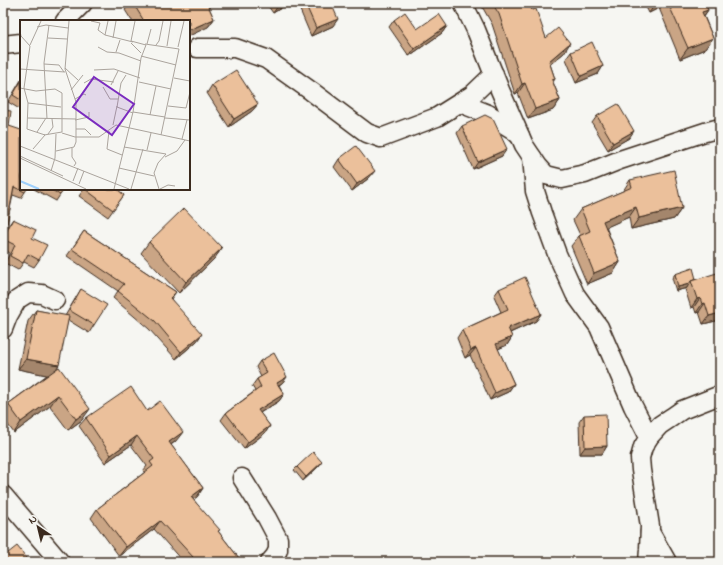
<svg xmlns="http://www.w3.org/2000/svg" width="723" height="565" viewBox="0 0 723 565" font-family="'Indie Flower',sans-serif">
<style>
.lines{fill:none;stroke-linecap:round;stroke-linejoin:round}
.street-casing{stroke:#3b2a1e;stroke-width:21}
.street{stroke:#f6f6f2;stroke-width:18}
.wall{fill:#caa585;stroke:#3b2a1e}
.shaded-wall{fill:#a4866c;stroke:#3b2a1e}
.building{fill:#ebc09b;stroke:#3b2a1e}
.inset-river{fill:none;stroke:#9ecffb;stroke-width:2}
.inset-road{fill:none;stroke:#aba49d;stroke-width:1}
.view{fill:#7b2cbf;fill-opacity:0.15;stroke:#7b2cbf;stroke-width:2}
.inset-edge{fill:none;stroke:#3b2a1e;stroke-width:2}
</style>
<rect width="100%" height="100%" fill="#f6f6f2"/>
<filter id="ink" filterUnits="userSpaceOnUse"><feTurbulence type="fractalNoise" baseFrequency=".025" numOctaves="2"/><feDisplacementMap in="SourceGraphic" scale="8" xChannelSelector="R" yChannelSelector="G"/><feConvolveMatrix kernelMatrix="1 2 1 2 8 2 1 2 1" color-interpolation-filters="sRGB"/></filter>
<g filter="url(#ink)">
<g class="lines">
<g class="street-casing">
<g id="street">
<polyline points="463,3 476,30 500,90 524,145 538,166 546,175 562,179 585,174 620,160 705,132 720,128"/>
<polyline points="65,21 83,3"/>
<polyline points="3,45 21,43"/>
<polyline points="197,48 235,48 266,59 311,91 367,133 381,138 437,117 472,95 494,74"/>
<polyline points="460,103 488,114 512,129 520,136"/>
<polyline points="532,157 535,191 542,213 557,254 575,294 599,327 633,406 649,437"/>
<polyline points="3,329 8,316 17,300 28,293 42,294 55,300"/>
<polyline points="242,478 267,518 278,539 278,550 275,556 270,562"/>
<polyline points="3,495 60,562"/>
<polyline points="650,532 667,562"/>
<polyline points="648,562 649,549 650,526 641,470 640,458 643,447 649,437 660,425 672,417 682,410 720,395"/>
</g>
</g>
<use href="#street" class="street"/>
</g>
<g class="wall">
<polygon points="128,3 207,3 214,19 208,27 189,21 132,21 125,10 129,5"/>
<polygon points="266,3 289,3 273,13"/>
<polygon points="297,3 331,3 333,26 311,36"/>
<polygon points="369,3 380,3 370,6"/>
<polygon points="480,3 528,3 546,38 564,53 550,64 555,79 553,82 560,100 553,110 528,119 518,93 515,94 492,24"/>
<polygon points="644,3 705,3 708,10 704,16 713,38 705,49 680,59 659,8 649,13"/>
<polygon points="394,20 417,29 447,26 442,33 409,56 389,27"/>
<polygon points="571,52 603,66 598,74 576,83 566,59"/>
<polygon points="21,80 21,110 8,102"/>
<polygon points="212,85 258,104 252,111 229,127 207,93"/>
<polygon points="3,110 9,126 25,192 21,198 13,195 7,223 3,228"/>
<polygon points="597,116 629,138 608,150 592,123"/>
<polygon points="462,126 502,156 473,169 457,133"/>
<polygon points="339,159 369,178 352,191 334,167"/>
<polygon points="630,180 682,208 674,219 631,229 629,217 606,227 620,262 613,273 587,284 571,246 579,236 580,235 573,220 581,209 623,191"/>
<polygon points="34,189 64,189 56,201"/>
<polygon points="84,189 117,189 124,195 108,217 79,196"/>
<polygon points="13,219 32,238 39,260 34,267 24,262 18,270 5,263 10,253 3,249 3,235 8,226"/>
<polygon points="84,231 176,292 171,299 197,341 176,359 149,329 113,298 118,291 67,256"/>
<polygon points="149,242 222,248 214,259 179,293 141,253"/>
<polygon points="675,274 696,279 720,320 703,324 699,312 696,313 694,307 691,308 685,289 687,288 676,291 672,278"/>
<polygon points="81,289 94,325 89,333 68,320 57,368 82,420 68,430 50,406 14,433 3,418 3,412 8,404 47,375 18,369 28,321 36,310 65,316"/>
<polygon points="499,289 541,314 536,321 510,333 512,337 507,345 498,349 514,384 508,392 490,400 470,355 465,358 457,338 462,330 501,312 494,296"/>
<polygon points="260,361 287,377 282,383 279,385 284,394 279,401 260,413 270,426 265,433 244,449 221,420 226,413 255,391 252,386 257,379 261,377 256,367"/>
<polygon points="147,411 176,441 171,445 203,488 197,497 193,499 242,562 183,562 154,529 119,556 91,518 97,509 145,472 143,471 147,466 131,445 105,463 79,426 86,418"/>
<polygon points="584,415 607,446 602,454 580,454 579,422"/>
<polygon points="319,466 303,481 294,470 297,467"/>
</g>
<g class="shaded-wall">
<polygon points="282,3 289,3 273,13 278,6"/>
<polygon points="373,3 380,3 370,6"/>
<polygon points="656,3 662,3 659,8 649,13"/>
<polygon points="708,10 700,21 702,12"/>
<polygon points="214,19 208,27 189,36 189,30"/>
<polygon points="338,19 333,26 311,36 316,28"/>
<polygon points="447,26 442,33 409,56 414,49"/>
<polygon points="713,38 705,49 680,59 688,48"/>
<polygon points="570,43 564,53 542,71 549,61"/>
<polygon points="603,66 598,74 576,83 581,76"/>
<polygon points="525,83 518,93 515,94 522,84"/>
<polygon points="560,100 553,110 528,119 535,109"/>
<polygon points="258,104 252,111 229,127 234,119"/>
<polygon points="634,131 629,138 608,150 613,143"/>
<polygon points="507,149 502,156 473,169 478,162"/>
<polygon points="375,171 369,178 352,191 357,184"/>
<polygon points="636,207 629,217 596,232 603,221"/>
<polygon points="682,208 674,219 631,229 639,218"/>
<polygon points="3,222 7,223 3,228"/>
<polygon points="222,248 214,259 179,293 186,282"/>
<polygon points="620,262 613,273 587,284 594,273"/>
<polygon points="689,284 687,288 676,291 678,287"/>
<polygon points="700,298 694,307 691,308 697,299"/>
<polygon points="705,303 699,312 696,313 702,304"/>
<polygon points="720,313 720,320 703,324 709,316"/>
<polygon points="541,314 536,321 503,336 508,328"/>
<polygon points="202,334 197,341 176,359 181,352"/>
<polygon points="512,337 507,345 491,352 496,344"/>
<polygon points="476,348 470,355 465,358 471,350"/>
<polygon points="26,359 59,365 51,376 18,369"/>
<polygon points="287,377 282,383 272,389 277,383"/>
<polygon points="514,384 508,392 490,400 495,393"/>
<polygon points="284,394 279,401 253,417 258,410"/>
<polygon points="58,395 50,406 14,433 21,422"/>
<polygon points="90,409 82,420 68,430 76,419"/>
<polygon points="270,426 265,433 244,449 248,442"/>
<polygon points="183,432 176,441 162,451 169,442"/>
<polygon points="137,436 131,445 105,463 111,455"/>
<polygon points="607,446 602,454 580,454 585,447"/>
<polygon points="322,462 319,466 303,481 306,477"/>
<polygon points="203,488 197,497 184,505 191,497"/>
<polygon points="160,521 154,529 119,556 126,547"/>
</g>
<g class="building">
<polygon points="133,3 207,3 214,19 189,30 189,21 144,21"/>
<polygon points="276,3 282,3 278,6"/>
<polygon points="305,3 331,3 338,19 316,28"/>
<polygon points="492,3 528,3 532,10 536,9 546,38 558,28 570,43 549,61 555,79 552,80 560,100 535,109 525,83 522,84 499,14"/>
<polygon points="668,3 705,3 708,10 702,12 713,38 688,48"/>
<polygon points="405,12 417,29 439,14 447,26 414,49 394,20"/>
<polygon points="592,42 603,66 581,76 571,52"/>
<polygon points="236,70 258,104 234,119 212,85"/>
<polygon points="21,81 21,100 13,95"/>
<polygon points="618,104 634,131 613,143 597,116"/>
<polygon points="3,110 11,111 9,126 21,130 21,189 27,189 25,192 14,187 7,223 3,222"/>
<polygon points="485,115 493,119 507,149 478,162 462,126"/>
<polygon points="356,146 375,171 357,184 339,159"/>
<polygon points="674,170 682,208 639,218 636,207 603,221 620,262 594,273 579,236 590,231 581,209 632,187 630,180"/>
<polygon points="50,189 64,189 60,195"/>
<polygon points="85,189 117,189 124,195 113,210"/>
<polygon points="184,208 222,248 186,282 149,242"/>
<polygon points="13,219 36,230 32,238 47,245 39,260 28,254 23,263 10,256 15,245 3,239 3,238"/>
<polygon points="84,231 176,292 170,298 202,334 181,352 155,321 118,291 124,284 72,249"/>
<polygon points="693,268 696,279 691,281 689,284 678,287 675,274"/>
<polygon points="720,272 720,313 709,316 705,303 702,304 700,298 697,299 691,281"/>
<polygon points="525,277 541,314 508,328 512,337 496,344 514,384 495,393 476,348 471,350 462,330 508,309 499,289"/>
<polygon points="81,289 107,305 94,325 69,310"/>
<polygon points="36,310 69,316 59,365 26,359"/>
<polygon points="274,353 287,377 277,383 284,394 258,410 270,426 248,442 226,413 261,387 257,379 267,373 260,361"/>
<polygon points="59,367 90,409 76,419 58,395 21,422 8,404"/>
<polygon points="131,387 147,411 160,401 183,432 169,442 203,488 191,497 220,530 218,531 242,562 212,562 211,561 210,562 187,562 193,557 160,521 126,547 97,509 153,466 150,462 154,459 137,436 111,455 86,418"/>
<polygon points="606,414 607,446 585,447 584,415"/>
<polygon points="313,452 322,462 306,477 297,467"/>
<polygon points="17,546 30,562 3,562 3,557"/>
</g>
</g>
<g transform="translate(20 20)">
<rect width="170" height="170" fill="#f6f6f2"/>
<path class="inset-river" d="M0,161L19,169"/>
<path class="inset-road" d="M71,1L80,3L78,10L85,15L113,22M17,7L26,5L48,8M0,11L1,16L10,26L4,68L8,83L7,109L25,115L13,129M85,15L88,1M28,18L47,19M93,18L96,1M111,23L121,33M125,24L159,29L141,115M127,24L131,9M10,25L21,1M136,25L139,21L143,1M147,26L151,1M78,27L87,32L99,33L121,41M158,27L164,1M96,32L100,20M121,36L156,45M24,44L39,45L44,52M45,48L58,60M0,49L45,52M74,50L94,49L120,58M106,55L101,63L97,87L113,93M154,58L170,61M119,62L151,69M64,63L71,59L94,62M91,65L98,51M83,67L90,79H98M0,68L16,71L35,69L42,73V112L24,115M51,70L63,55M55,79L64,74L66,75M8,83L41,87M148,86L166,88L170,72M113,92L145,97M130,95L136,66M8,98L56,99M145,98L170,100M27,99L24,43L29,5M55,100L69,97V92M93,105L97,86M56,109H65L71,115M89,111L87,129L102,135M17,112L26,98M42,113L55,117H79L96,105L170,121M28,114L33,107L32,99M162,119L167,100M0,126L109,169M104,127L146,134L138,143L134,153L139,169M52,128V137L56,143L54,146M127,130L131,113M36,131L54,127L56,122V82L45,49L49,1M0,136L43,156M145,137L157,131L165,120M0,138L66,169M99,148L134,156M31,151L35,138L36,114M53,161L58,148M59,164L64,151M94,169L113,92L121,38L126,25L111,21L115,1M111,169L123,129M140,169L148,165L155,166"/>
<path class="view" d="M74,57L114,84L92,115L53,87Z"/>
<rect width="170" height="170" class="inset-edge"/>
</g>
<rect width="723" height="565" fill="none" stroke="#f6f6f2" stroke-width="16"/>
<rect x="8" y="8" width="707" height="549" fill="none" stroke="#3b2a1e" stroke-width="1.5" filter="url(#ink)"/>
<g transform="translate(38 527) rotate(325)" stroke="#f6f6f2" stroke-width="3" paint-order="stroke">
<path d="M0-3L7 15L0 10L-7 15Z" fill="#3b2a1e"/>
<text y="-6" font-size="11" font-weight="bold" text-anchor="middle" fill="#3b2a1e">N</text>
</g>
</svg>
